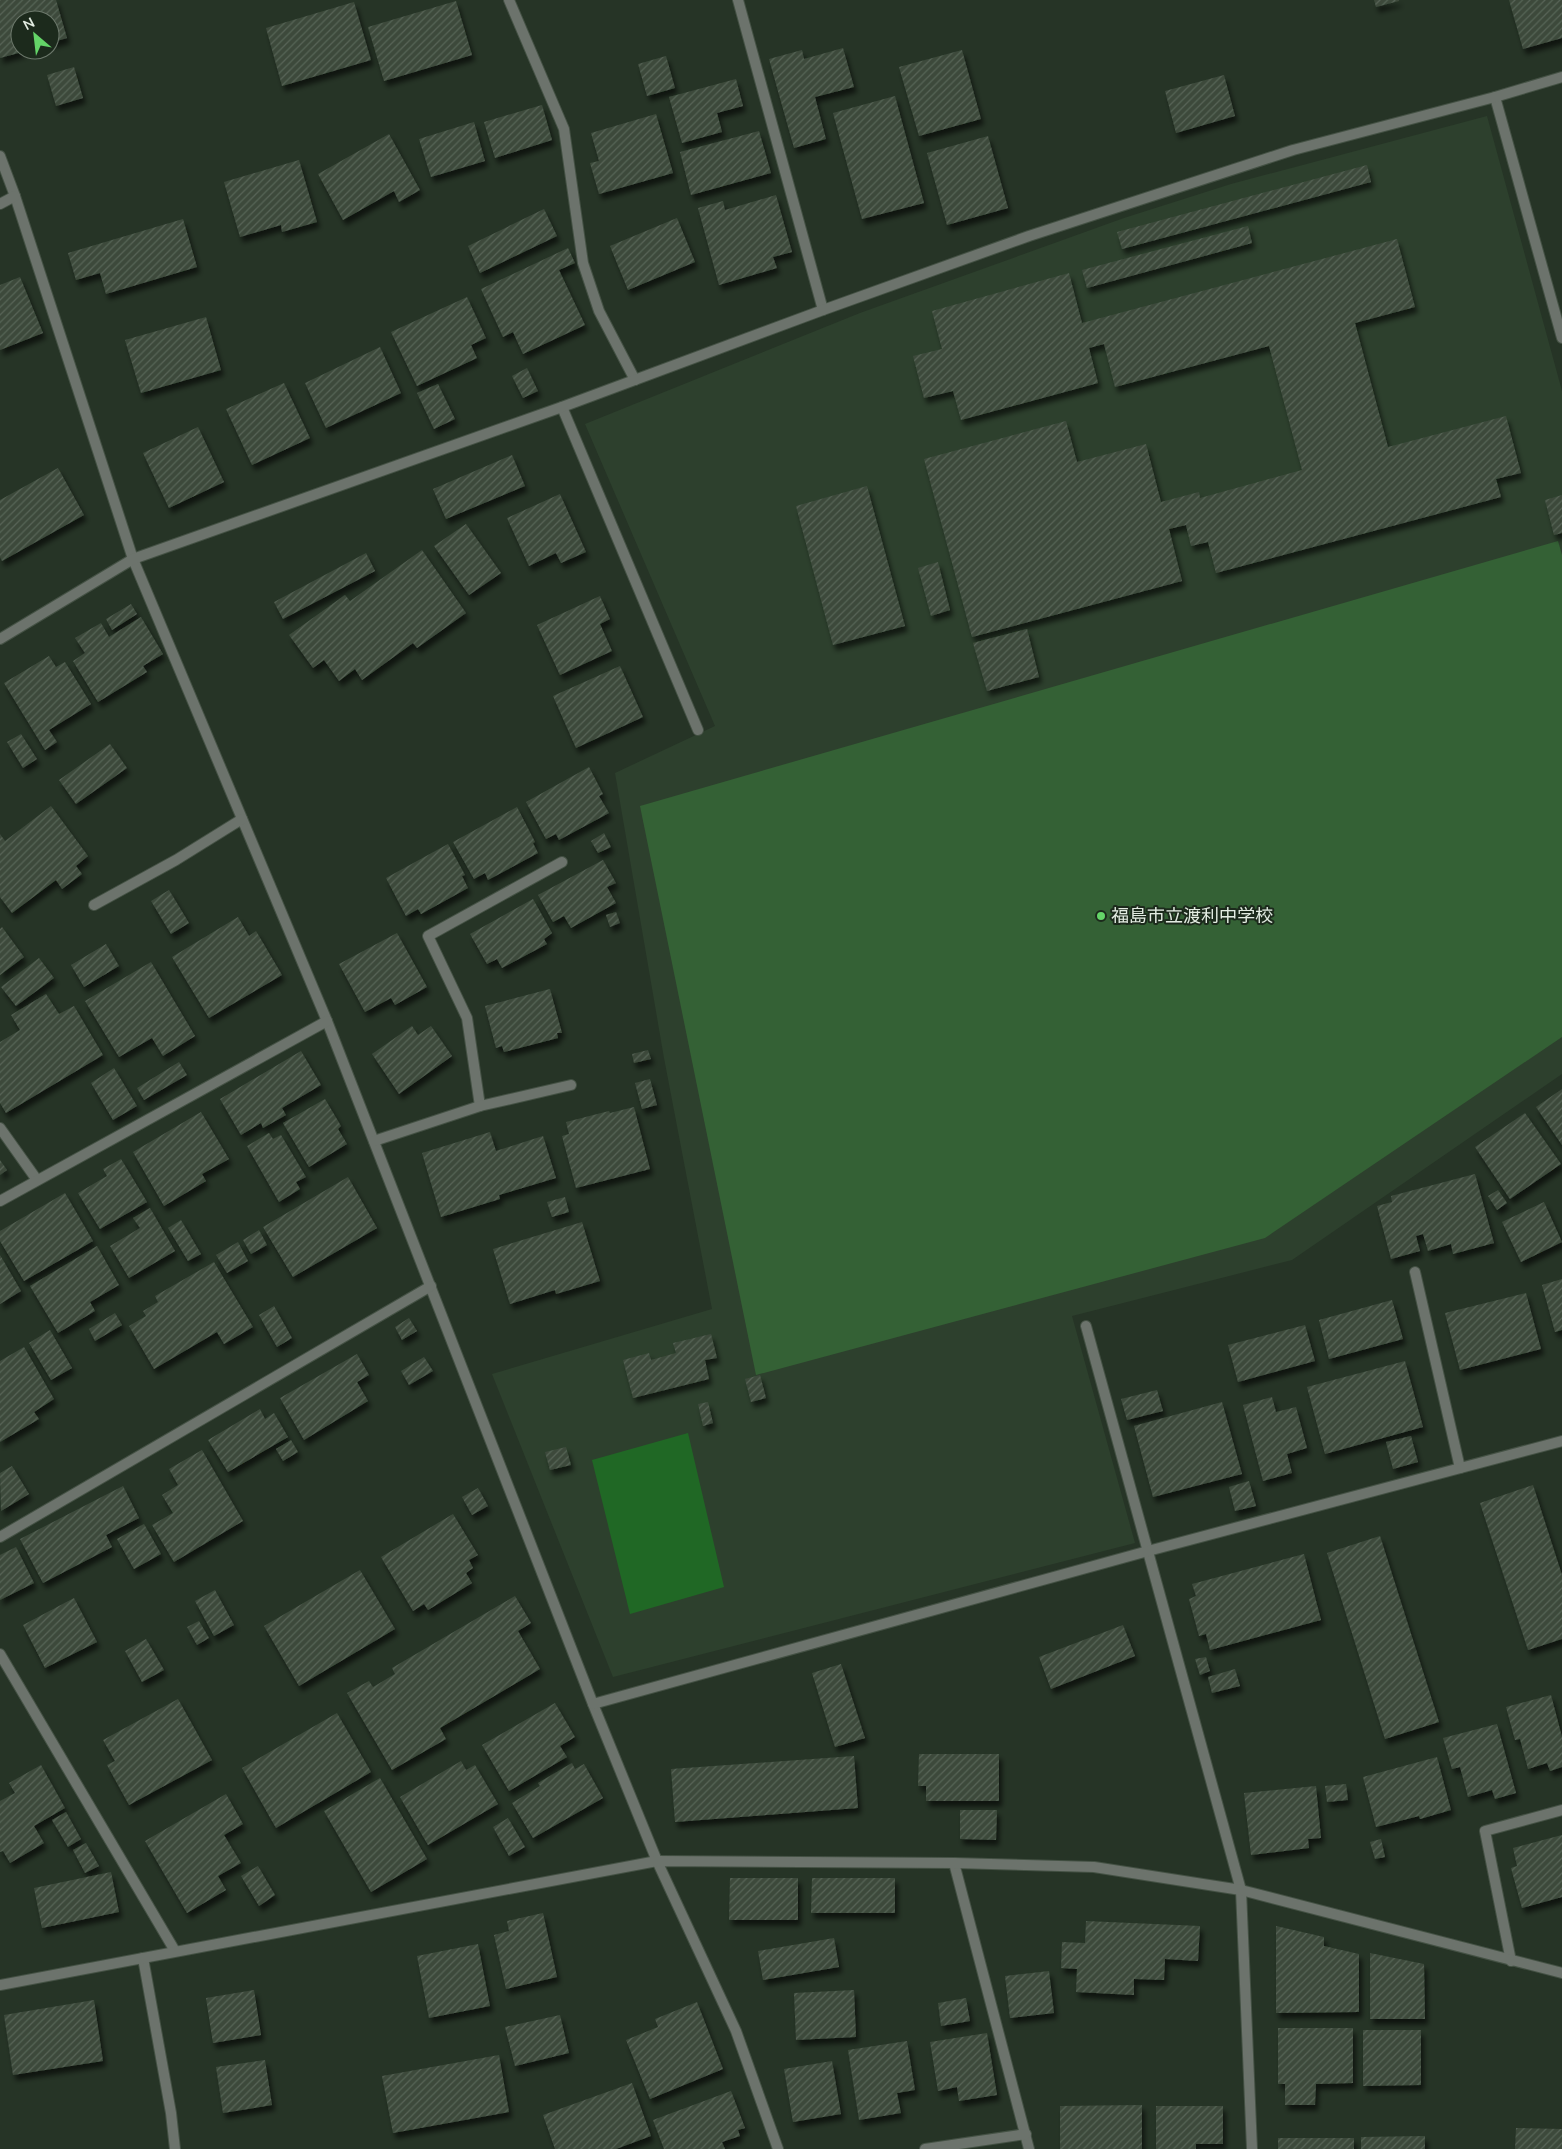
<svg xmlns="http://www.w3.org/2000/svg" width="1562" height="2149" viewBox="0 0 1562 2149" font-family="'Nunito Sans','Noto Sans JP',sans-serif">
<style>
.built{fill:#2d402d}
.garden{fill:#346135}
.water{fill:#206825}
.building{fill:url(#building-hatch);filter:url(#shadow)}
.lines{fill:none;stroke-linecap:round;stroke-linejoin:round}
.minor-casing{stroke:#445144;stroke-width:12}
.minor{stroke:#6c736c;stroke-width:10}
.poi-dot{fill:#64d468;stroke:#1c2a1c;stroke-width:2}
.labels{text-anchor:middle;stroke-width:4;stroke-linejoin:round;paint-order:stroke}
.poi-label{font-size:18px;fill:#e3ece2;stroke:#1c2a1c;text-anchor:start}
</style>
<defs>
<pattern id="building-hatch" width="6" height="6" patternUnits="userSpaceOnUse" patternTransform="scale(1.25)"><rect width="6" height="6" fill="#3c4a3b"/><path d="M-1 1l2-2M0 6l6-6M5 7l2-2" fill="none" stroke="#586457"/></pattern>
<filter id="shadow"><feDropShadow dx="3" dy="5.5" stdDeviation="2.5" flood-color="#0009"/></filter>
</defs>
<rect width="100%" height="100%" fill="#263426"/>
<polygon class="built" points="1487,116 1562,391 1562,1074 1292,1260 1072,1316 1135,1543 613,1677 492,1374 712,1309 664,1058 615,773 715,726 585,424 860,313 1124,218 1231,184"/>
<polygon class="garden" points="1558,541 1562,555 1562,1037 1265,1238 756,1375 640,806"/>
<polygon class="water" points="688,1433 724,1587 630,1614 592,1460"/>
<g class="building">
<polygon points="0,0 56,0 67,38 50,43 50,20 20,20 20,50 26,51 0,58"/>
<polygon points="1374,0 1399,0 1399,1 1376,7"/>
<polygon points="1509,0 1562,0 1562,38 1523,49"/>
<polygon points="456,1 472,55 384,81 368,27"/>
<polygon points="354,2 371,60 282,86 266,28"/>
<polygon points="843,48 854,87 815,97 826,139 794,148 769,59 802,50 804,59"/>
<polygon points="962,50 981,119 919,136 899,67"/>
<polygon points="666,56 675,88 647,96 638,64"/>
<polygon points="74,67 83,98 56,106 47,75"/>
<polygon points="1224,75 1235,116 1176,133 1165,91"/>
<polygon points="736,79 743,106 717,113 722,132 682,143 669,97"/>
<polygon points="895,96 924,203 862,219 833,113"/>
<polygon points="542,105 552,140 495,158 484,122"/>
<polygon points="656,114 673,173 599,194 590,163 599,161 591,133"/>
<polygon points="474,122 485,161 431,177 419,139"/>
<polygon points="759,131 771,173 691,195 680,152"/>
<polygon points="389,134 420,190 399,202 394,191 343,220 318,174"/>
<polygon points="988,136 1008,208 947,225 927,153"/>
<polygon points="299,160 317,222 282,232 281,225 240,237 224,182"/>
<polygon points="1367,165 1371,182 1122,249 1117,232"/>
<polygon points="776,195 792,252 773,257 777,268 719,285 698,208 723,201 725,210"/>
<polygon points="544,209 557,236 480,273 468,246"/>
<polygon points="677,218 695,262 628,290 610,246"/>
<polygon points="183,219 197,267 106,294 100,273 76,280 68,253"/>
<polygon points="1248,226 1252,243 1087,288 1082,270"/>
<polygon points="1397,239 1415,307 1355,323 1388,447 1506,416 1521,473 1496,479 1501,497 1216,573 1208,542 1191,546 1186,525 1169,529 1182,581 972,637 924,459 1066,421 1077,462 1146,444 1161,502 1199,492 1200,498 1302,470 1269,346 1115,387 1104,344 1089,348 1098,383 961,420 953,391 924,398 913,356 942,349 932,311 1069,273 1082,323"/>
<polygon points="568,248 575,263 559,270 585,325 523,354 513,332 503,337 481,289"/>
<polygon points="20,277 43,333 0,350 0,285"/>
<polygon points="467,297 486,338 471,345 477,358 417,386 391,332"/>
<polygon points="206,317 221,370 141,393 125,340"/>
<polygon points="380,347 401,393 326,428 305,383"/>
<polygon points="527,368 538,391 523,398 512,376"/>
<polygon points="284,383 310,438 252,465 226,409"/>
<polygon points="438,384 455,419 434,429 417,393"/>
<polygon points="198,427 224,482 169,508 143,453"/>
<polygon points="512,455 525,486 446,519 433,489"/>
<polygon points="58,468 84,515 2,561 0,557 0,500"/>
<polygon points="867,486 905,626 833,645 796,506"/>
<polygon points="560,494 586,552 561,563 556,553 529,566 507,518"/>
<polygon points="1562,495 1562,533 1554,535 1545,500"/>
<polygon points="466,524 501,573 469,595 434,546"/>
<polygon points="422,550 466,613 417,648 413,643 362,680 355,669 339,681 324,660 313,668 289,635 345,595 350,601"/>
<polygon points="366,553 375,571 283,619 274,602"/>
<polygon points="938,562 950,610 931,616 918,568"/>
<polygon points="600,596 610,619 600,624 612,651 560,675 537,625"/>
<polygon points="131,604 137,614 112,630 106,619"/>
<polygon points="141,617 163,654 143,666 147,672 98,702 73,661 85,653 75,638 101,623 109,637"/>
<polygon points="1027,629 1039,677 987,691 973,643"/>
<polygon points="49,656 56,667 65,662 91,704 49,730 57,742 45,750 4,683"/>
<polygon points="620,666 643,717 576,748 553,696"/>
<polygon points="21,734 37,759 23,768 7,742"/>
<polygon points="110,744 127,768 76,804 59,780"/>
<polygon points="589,767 603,794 599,796 609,813 559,840 556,834 546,839 526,802"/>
<polygon points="51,806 88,856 76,866 82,874 62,889 56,880 12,913 0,897 0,834 5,841"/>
<polygon points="517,807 535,842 533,843 538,853 488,880 485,873 474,879 453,842"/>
<polygon points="604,833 611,847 598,853 591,841"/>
<polygon points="448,844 465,875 462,876 468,888 421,914 418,909 406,916 386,878"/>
<polygon points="603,860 616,883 607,887 616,903 571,928 564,916 553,922 538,895"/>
<polygon points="169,890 189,923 171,934 151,901"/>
<polygon points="533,899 552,933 544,939 547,944 502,968 497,959 487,964 470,934"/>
<polygon points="616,912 620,923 610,927 606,915"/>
<polygon points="238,917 249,936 256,931 282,975 209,1018 172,957"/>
<polygon points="2,927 24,957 0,975 0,929"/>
<polygon points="397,933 427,987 395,1005 391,998 365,1012 339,964"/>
<polygon points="106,944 119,966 84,987 71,965"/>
<polygon points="39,958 54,978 16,1006 1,987"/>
<polygon points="151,962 195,1036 163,1056 152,1038 119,1057 85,1001"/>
<polygon points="550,989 562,1033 557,1033 558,1038 504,1052 502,1046 496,1048 485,1006"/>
<polygon points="46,994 59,1014 74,1006 103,1055 6,1113 0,1103 0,1042 20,1030 11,1015"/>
<polygon points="412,1026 418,1035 431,1026 452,1056 399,1094 372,1054"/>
<polygon points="648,1050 651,1059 634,1063 632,1054"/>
<polygon points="301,1051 321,1085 282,1108 286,1115 263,1128 261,1123 241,1135 220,1099"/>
<polygon points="179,1062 187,1075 144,1100 137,1088"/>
<polygon points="114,1068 137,1106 113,1120 91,1083"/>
<polygon points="650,1079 657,1105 642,1109 635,1083"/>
<polygon points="1562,1089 1562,1145 1536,1107"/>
<polygon points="325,1099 341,1126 338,1129 347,1144 309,1167 283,1123"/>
<polygon points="634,1107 650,1169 576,1188 562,1136 569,1134 566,1122 609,1111 610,1113"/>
<polygon points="201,1112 229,1159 202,1174 206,1181 164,1206 133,1152"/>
<polygon points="1525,1113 1561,1164 1510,1199 1475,1147"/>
<polygon points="490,1132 496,1151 543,1136 556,1178 499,1195 500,1199 441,1217 422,1153"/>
<polygon points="269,1133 273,1139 281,1135 306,1177 296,1182 300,1189 279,1202 247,1146"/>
<polygon points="121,1159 147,1202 100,1229 78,1193 107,1176 103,1169"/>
<polygon points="0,1160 7,1170 0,1175"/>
<polygon points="1475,1174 1494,1243 1453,1254 1451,1244 1428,1251 1423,1234 1416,1236 1420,1251 1391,1259 1377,1206 1392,1202 1391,1196"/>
<polygon points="348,1177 377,1228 293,1277 263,1227"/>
<polygon points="1498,1190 1507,1203 1497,1210 1488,1196"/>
<polygon points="65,1193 93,1241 24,1281 0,1241 0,1231"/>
<polygon points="565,1197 569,1212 552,1217 547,1202"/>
<polygon points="1544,1202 1562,1242 1521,1262 1502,1222"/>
<polygon points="150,1208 175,1251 129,1278 110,1246 140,1228 133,1218"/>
<polygon points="181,1220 201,1254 188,1261 168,1228"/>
<polygon points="582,1222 600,1281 556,1294 555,1290 510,1304 493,1249"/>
<polygon points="259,1230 267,1245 251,1254 243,1240"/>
<polygon points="238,1242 248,1261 227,1273 216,1255"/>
<polygon points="97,1246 119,1285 90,1302 95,1311 58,1333 30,1286"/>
<polygon points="0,1255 21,1291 0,1304"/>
<polygon points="214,1262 253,1327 224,1344 217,1332 154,1369 129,1326 146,1316 143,1311 158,1302 155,1296"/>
<polygon points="1562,1279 1562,1330 1555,1332 1542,1285"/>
<polygon points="1526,1293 1541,1349 1460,1370 1445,1313"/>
<polygon points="1392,1300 1403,1339 1329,1359 1319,1320"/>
<polygon points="274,1306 292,1338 277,1347 259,1315"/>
<polygon points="115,1313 122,1325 95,1341 89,1329"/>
<polygon points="409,1318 417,1331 402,1340 395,1327"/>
<polygon points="1305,1325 1315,1361 1238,1382 1228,1345"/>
<polygon points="50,1330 72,1368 51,1380 29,1343"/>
<polygon points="711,1334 717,1358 705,1360 709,1379 633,1398 623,1360 649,1353 651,1360 676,1353 673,1343"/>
<polygon points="24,1347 54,1399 34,1412 39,1419 0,1442 0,1361"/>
<polygon points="357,1354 369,1375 357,1382 368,1401 304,1440 280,1398"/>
<polygon points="424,1357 433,1371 409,1385 401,1371"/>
<polygon points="1405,1361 1423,1427 1325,1454 1307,1387"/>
<polygon points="760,1375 766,1398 751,1402 745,1379"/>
<polygon points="1157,1390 1163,1411 1127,1420 1121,1399"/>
<polygon points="1272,1397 1276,1412 1296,1407 1307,1448 1287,1454 1292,1473 1263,1481 1243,1405"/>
<polygon points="708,1402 713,1423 703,1426 698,1404"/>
<polygon points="1222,1402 1242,1474 1153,1497 1134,1426"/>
<polygon points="260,1409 265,1419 274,1413 288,1437 228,1472 208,1440"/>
<polygon points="1411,1436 1418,1462 1393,1469 1386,1442"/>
<polygon points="291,1440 298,1452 283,1461 276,1449"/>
<polygon points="566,1447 571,1465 550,1470 545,1452"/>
<polygon points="202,1450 243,1521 174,1562 152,1525 173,1513 162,1495 178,1485 169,1469"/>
<polygon points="12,1466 29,1494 1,1511 0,1473"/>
<polygon points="1249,1481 1256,1506 1235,1511 1229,1487"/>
<polygon points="1533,1485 1562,1575 1562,1639 1528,1650 1480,1503"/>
<polygon points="123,1486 139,1518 106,1535 112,1547 43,1583 20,1539"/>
<polygon points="478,1488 488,1506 472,1515 462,1497"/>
<polygon points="453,1514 478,1555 469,1560 473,1568 466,1573 472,1583 428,1610 424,1604 413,1611 381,1557"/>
<polygon points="144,1524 161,1554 134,1569 117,1539"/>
<polygon points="1380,1536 1439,1722 1385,1739 1327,1553"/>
<polygon points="16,1547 34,1583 0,1600 0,1555"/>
<polygon points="1304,1554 1321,1620 1210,1650 1206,1634 1199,1636 1189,1599 1196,1596 1192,1584"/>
<polygon points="360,1570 395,1629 299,1686 264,1626"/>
<polygon points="215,1590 234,1625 214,1636 195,1601"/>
<polygon points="515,1596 531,1623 518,1631 540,1669 440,1728 446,1739 392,1770 347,1693 369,1681 373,1687 395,1674 392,1668"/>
<polygon points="74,1598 97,1642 45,1668 23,1625"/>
<polygon points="199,1621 209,1638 197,1645 187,1627"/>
<polygon points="1123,1625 1135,1656 1051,1689 1039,1657"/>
<polygon points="146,1639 164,1670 142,1682 125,1651"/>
<polygon points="1206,1657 1210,1671 1200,1675 1195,1659"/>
<polygon points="841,1664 865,1738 835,1747 812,1673"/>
<polygon points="1235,1669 1240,1686 1212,1693 1208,1677"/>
<polygon points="1551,1695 1562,1737 1562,1767 1550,1771 1547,1763 1528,1769 1520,1739 1515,1740 1506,1707"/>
<polygon points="178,1699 212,1760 129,1805 107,1765 115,1761 103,1740"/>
<polygon points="555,1703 575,1737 560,1746 567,1757 509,1791 482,1745"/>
<polygon points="337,1713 371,1772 276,1828 242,1768"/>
<polygon points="1497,1724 1516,1793 1495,1799 1492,1790 1468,1797 1460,1767 1452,1769 1443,1738"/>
<polygon points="919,1754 999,1754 999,1801 926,1801 926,1786 918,1786"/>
<polygon points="854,1756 858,1808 675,1822 671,1769"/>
<polygon points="1437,1757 1451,1810 1420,1819 1419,1816 1376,1827 1363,1777"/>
<polygon points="461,1761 466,1770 475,1765 498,1804 428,1845 400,1797"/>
<polygon points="572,1763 575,1769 584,1764 603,1798 533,1838 512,1803 540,1786 538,1783"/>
<polygon points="41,1765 65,1808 34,1826 44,1843 10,1863 3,1851 0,1852 0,1801 15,1793 9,1783"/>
<polygon points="380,1778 427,1859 371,1892 324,1811"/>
<polygon points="1346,1784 1348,1800 1327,1802 1325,1786"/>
<polygon points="1316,1786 1321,1838 1308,1839 1309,1848 1251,1855 1244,1793"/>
<polygon points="226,1794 243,1824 224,1835 241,1863 218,1876 226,1890 187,1913 145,1841"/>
<polygon points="960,1810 997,1810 996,1840 960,1839"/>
<polygon points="66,1812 81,1839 68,1847 52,1820"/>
<polygon points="508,1818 525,1847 509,1856 493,1827"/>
<polygon points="1562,1835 1562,1897 1522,1908 1511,1868 1517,1866 1513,1848"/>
<polygon points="1381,1839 1385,1857 1375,1859 1370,1842"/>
<polygon points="86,1843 99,1866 85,1873 73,1850"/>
<polygon points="258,1866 275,1895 259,1906 241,1876"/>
<polygon points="111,1872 119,1912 42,1928 34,1888"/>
<polygon points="730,1878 798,1878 798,1920 729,1920"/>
<polygon points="812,1878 895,1878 895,1913 811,1913"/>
<polygon points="543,1913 557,1977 506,1989 494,1935 509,1931 507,1921"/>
<polygon points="1086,1921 1200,1926 1198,1961 1165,1959 1164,1980 1134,1979 1134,1995 1076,1992 1077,1969 1061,1968 1062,1942 1085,1943"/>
<polygon points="1276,1926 1324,1937 1324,1946 1359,1954 1359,2012 1276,2013"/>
<polygon points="834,1938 839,1967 763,1980 758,1951"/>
<polygon points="478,1944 490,2006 429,2018 417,1956"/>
<polygon points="1370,1953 1424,1964 1425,2019 1370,2019"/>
<polygon points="1049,1971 1054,2013 1010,2018 1005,1976"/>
<polygon points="254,1990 261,2035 213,2043 206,1998"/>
<polygon points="854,1990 856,2037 796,2040 794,1993"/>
<polygon points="966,1998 970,2021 941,2026 938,2003"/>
<polygon points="94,2000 103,2061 13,2075 4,2015"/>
<polygon points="697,2002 723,2069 650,2099 626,2040 658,2027 655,2019"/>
<polygon points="560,2015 569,2053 515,2066 505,2027"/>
<polygon points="1278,2028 1353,2028 1353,2083 1316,2084 1315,2105 1285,2105 1285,2084 1278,2084"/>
<polygon points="1363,2030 1421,2030 1421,2085 1363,2086"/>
<polygon points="987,2033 997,2095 959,2101 957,2087 938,2091 930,2042"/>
<polygon points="907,2041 915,2090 897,2093 901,2113 859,2120 848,2050"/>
<polygon points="499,2055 509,2112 393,2133 382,2076"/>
<polygon points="265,2060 272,2105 223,2113 216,2067"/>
<polygon points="832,2061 841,2114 793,2122 784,2069"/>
<polygon points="632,2083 651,2136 616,2149 555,2149 543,2115"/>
<polygon points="731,2091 745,2128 738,2130 740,2136 722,2142 725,2149 664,2149 653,2120"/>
<polygon points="1142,2105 1142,2149 1060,2149 1060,2106"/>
<polygon points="1156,2106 1223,2106 1223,2144 1196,2144 1196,2149 1156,2149"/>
<polygon points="1516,2128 1562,2129 1562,2149 1515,2149"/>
<polygon points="1425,2136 1425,2149 1361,2149 1361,2137"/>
<rect x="1278" y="2138" width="76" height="11"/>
</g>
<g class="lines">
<g class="minor-casing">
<g id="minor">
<polyline points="509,0 564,129 583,263 599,311 635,380"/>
<polyline points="738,0 823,310"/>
<polyline points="1495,97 1562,338"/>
<polyline points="0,156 15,196 133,559 327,1021 593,1704 657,1861 736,2031 778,2149"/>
<polyline points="0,204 15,196"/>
<polyline points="562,407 698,730"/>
<polyline points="0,639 133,559 562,407 823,310 1029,236 1293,150 1495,97 1562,77"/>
<polyline points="94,905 176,860 242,819"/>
<polyline points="480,1106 467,1018 428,936 562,862"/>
<polyline points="0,1128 37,1180"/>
<polyline points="374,1141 480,1106 571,1085"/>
<polyline points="0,1201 327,1021"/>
<polyline points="1415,1272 1460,1468"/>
<polyline points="1086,1326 1241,1890 1252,2149"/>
<polyline points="0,1537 431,1286"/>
<polyline points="0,1654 175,1951"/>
<polyline points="593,1704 1148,1551 1562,1441"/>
<polyline points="954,1863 1029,2149"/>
<polyline points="143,1958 171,2113 175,2149"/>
<polyline points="1511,1961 1485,1831 1562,1810"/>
<polyline points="0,1985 657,1861 954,1863 1094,1867 1241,1890 1562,1973"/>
<polyline points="925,2149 1026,2134"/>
</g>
</g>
<use href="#minor" class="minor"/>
</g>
<circle class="poi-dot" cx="1101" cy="916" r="5"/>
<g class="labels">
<g class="poi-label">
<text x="1111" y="922">福島市立渡利中学校</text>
</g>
</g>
<g transform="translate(35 35) rotate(332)"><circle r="24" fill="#1c2a1c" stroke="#6c786b"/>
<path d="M0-4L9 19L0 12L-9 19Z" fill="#64d468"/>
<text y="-8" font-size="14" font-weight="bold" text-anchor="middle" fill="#e3ece2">N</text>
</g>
</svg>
